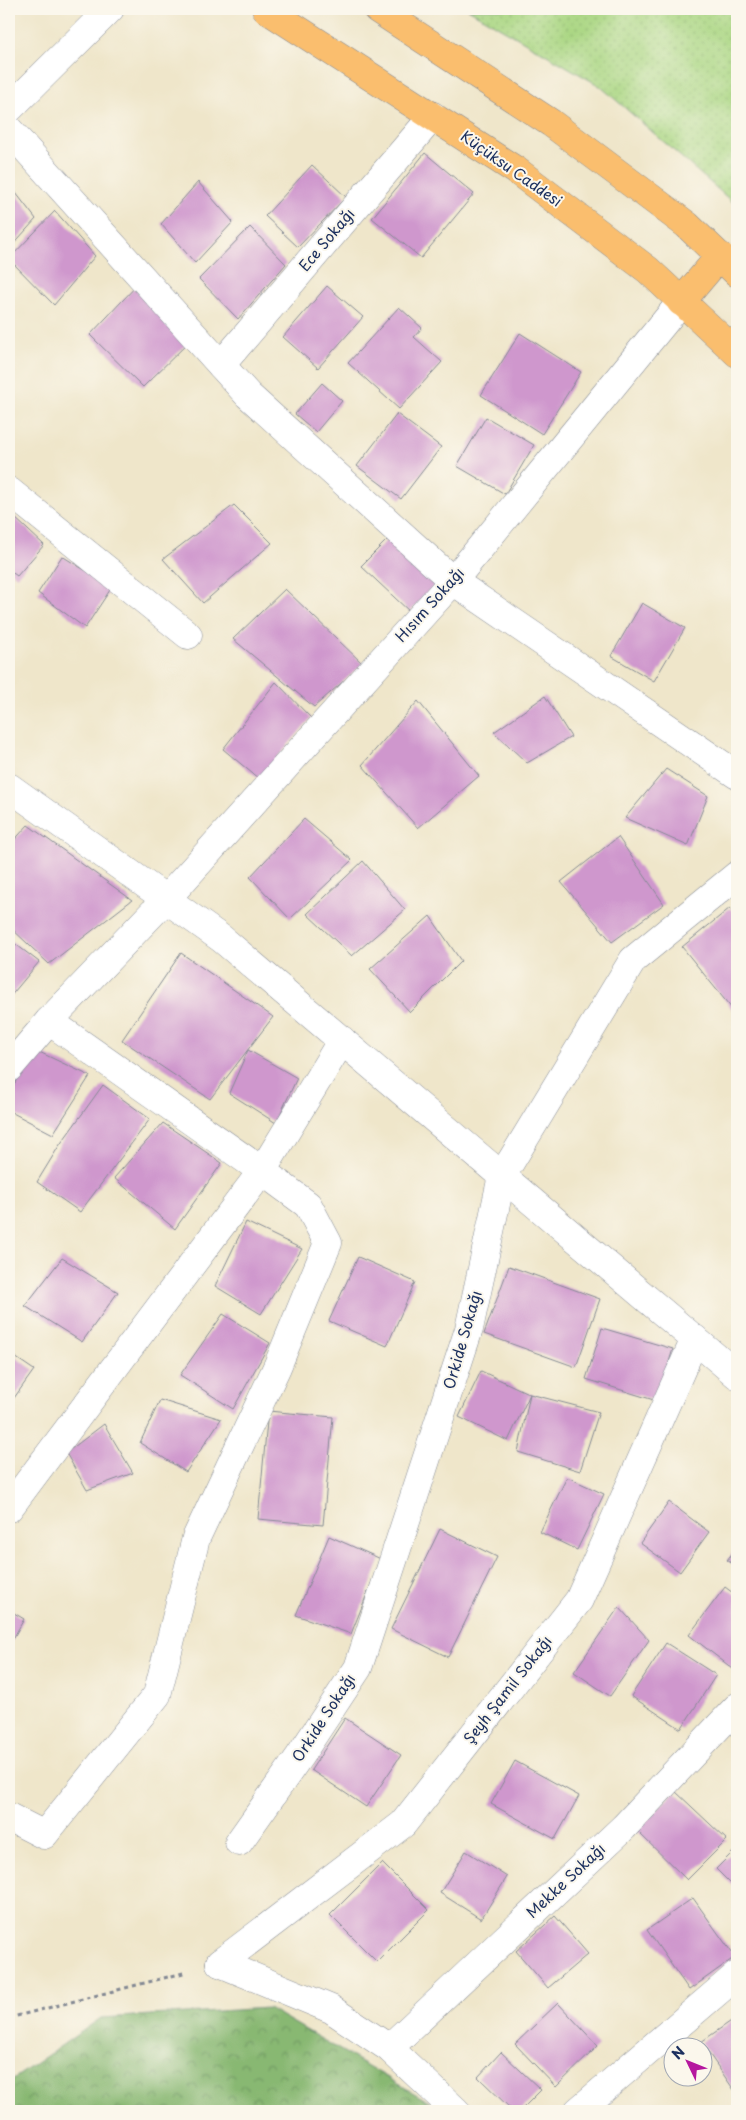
<svg xmlns="http://www.w3.org/2000/svg" width="746" height="2120" viewBox="0 0 746 2120" font-family="'Playpen Sans',sans-serif">
<style>
.grass{fill:url(#grass-dots);stroke:#638371}
.forest{fill:url(#forest-crowns);stroke:#527468}
.building{fill:#cf97cd}
.lines{fill:none;stroke-linecap:round;stroke-linejoin:round}
.minor-casing{stroke:#858a94;stroke-width:29}
.primary-casing{stroke:#858a94;stroke-width:29}
.path{stroke:#858a94;stroke-width:3;stroke-dasharray:4 4;stroke-linecap:butt}
.minor{stroke:#fff;stroke-width:28}
.primary{stroke:#fabe6e;stroke-width:28}
.labels{text-anchor:middle;stroke-width:4;stroke-linejoin:round;paint-order:stroke}
.street-label{font-size:15px;fill:#1b2f5e;stroke:#fbf7ec}
</style>
<defs>
<pattern id="grass-dots" width="8" height="8" patternUnits="userSpaceOnUse" patternTransform="scale(1.25)"><rect width="8" height="8" fill="#abd784"/><path d="M2 2h.1M6 6h.1" fill="none" stroke="#93b974" stroke-width="1.8" stroke-linecap="round"/></pattern>
<pattern id="forest-crowns" width="20" height="18" patternUnits="userSpaceOnUse" patternTransform="scale(1.25)"><rect width="20" height="18" fill="#88b872"/><path d="M2 6a3 3 0 1 1 6 0M12 15a3 3 0 1 1 6 0" fill="none" stroke="#6e9661"/></pattern>
</defs>
<rect width="100%" height="100%" fill="#fbf7ec"/>
<filter id="ink" filterUnits="userSpaceOnUse"><feTurbulence type="fractalNoise" baseFrequency=".02" numOctaves="2"/><feDisplacementMap in="SourceGraphic" scale="10" xChannelSelector="R" yChannelSelector="G"/><feConvolveMatrix kernelMatrix="1 2 1 2 8 2 1 2 1" color-interpolation-filters="sRGB"/></filter>
<filter id="wash" filterUnits="userSpaceOnUse"><feTurbulence type="fractalNoise" baseFrequency=".0096" numOctaves="4" result="noise"/><feDisplacementMap in="SourceGraphic" scale="20" xChannelSelector="R" yChannelSelector="G"/><feGaussianBlur stdDeviation="1.12" result="paint"/><feColorMatrix in="noise" values="0 0 0 0 0 0 0 0 0 0 0 0 0 0 0 0 0 1.4 0 .05"/><feComposite in="paint" operator="in"/></filter>
<g filter="url(#wash)">
<rect width="100%" height="100%" fill="#efe6ca"/>
<polygon class="grass" points="468,9 737,9 737,206 600,86"/>
<polygon class="forest" points="268,2008 445,2111 9,2111 9,2082 101,2018"/>
<g id="blocks">
<g class="building">
<polygon points="425,153 474,194 421,258 372,218"/>
<polygon points="312,165 346,197 298,247 265,216"/>
<polygon points="198,182 233,222 195,263 161,224"/>
<polygon points="9,184 36,219 9,249"/>
<polygon points="55,211 95,256 54,305 9,259"/>
<polygon points="250,227 286,264 238,319 199,279"/>
<polygon points="139,283 195,336 143,387 90,335"/>
<polygon points="327,286 363,317 318,368 283,337"/>
<polygon points="399,307 422,328 414,337 442,362 399,409 348,363"/>
<polygon points="520,333 581,372 542,434 481,395"/>
<polygon points="322,383 342,401 316,432 295,414"/>
<polygon points="397,414 441,447 401,499 357,466"/>
<polygon points="486,417 534,445 505,494 457,466"/>
<polygon points="234,505 272,543 203,603 163,559"/>
<polygon points="12,515 44,545 17,576 9,570 9,518"/>
<polygon points="391,536 436,584 410,612 361,566"/>
<polygon points="62,556 112,587 85,628 38,593"/>
<polygon points="285,589 363,664 314,707 233,639"/>
<polygon points="642,603 685,628 654,681 611,656"/>
<polygon points="276,682 311,718 259,779 223,749"/>
<polygon points="545,696 571,737 527,763 494,732"/>
<polygon points="418,701 479,776 418,828 362,765"/>
<polygon points="666,769 708,796 688,846 625,818"/>
<polygon points="304,819 352,860 290,919 250,877"/>
<polygon points="28,825 132,900 49,964 9,926 9,846"/>
<polygon points="618,837 664,904 612,942 561,882"/>
<polygon points="363,861 405,910 352,956 307,914"/>
<polygon points="730,908 737,917 737,1015 682,947"/>
<polygon points="430,916 461,961 410,1012 370,969"/>
<polygon points="9,939 39,962 9,998"/>
<polygon points="181,953 273,1017 210,1099 122,1040"/>
<polygon points="33,1049 90,1076 53,1134 9,1111 9,1094"/>
<polygon points="248,1050 297,1078 276,1123 229,1093"/>
<polygon points="103,1085 150,1119 80,1212 37,1182 59,1146"/>
<polygon points="163,1123 222,1163 175,1229 114,1178"/>
<polygon points="246,1222 302,1249 261,1314 215,1286"/>
<polygon points="358,1257 415,1282 387,1346 329,1321"/>
<polygon points="62,1258 118,1292 82,1342 25,1306"/>
<polygon points="509,1266 600,1299 576,1367 484,1334"/>
<polygon points="223,1314 270,1343 233,1409 180,1375"/>
<polygon points="602,1328 673,1349 657,1401 586,1379"/>
<polygon points="9,1353 34,1370 9,1405"/>
<polygon points="481,1371 530,1394 599,1412 580,1471 518,1452 530,1394 508,1441 459,1417"/>
<polygon points="160,1400 221,1419 186,1472 140,1443"/>
<polygon points="268,1411 333,1417 323,1525 258,1519"/>
<polygon points="104,1424 133,1473 87,1490 66,1453"/>
<polygon points="567,1477 604,1494 577,1550 540,1532"/>
<polygon points="669,1502 709,1532 680,1572 640,1543"/>
<polygon points="440,1529 497,1557 448,1657 391,1629"/>
<polygon points="329,1536 381,1559 351,1634 296,1615"/>
<polygon points="737,1547 737,1567 727,1560"/>
<polygon points="725,1587 737,1596 737,1672 689,1635"/>
<polygon points="619,1607 649,1640 610,1696 574,1672"/>
<polygon points="9,1610 24,1619 9,1646"/>
<polygon points="666,1643 716,1675 681,1729 631,1696"/>
<polygon points="345,1718 401,1755 366,1807 311,1770"/>
<polygon points="515,1761 579,1796 555,1839 491,1804"/>
<polygon points="675,1791 727,1840 687,1880 637,1831"/>
<polygon points="737,1848 737,1890 716,1869"/>
<polygon points="466,1851 507,1877 481,1919 440,1893"/>
<polygon points="382,1863 429,1910 377,1962 330,1915"/>
<polygon points="693,1898 735,1957 689,1990 647,1930"/>
<polygon points="555,1916 588,1954 548,1988 516,1951"/>
<polygon points="558,2003 598,2046 556,2087 515,2044"/>
<polygon points="737,2017 737,2087 734,2090 701,2042"/>
<polygon points="501,2052 541,2090 520,2111 513,2111 478,2077"/>
</g>
</g>
</g>
<g filter="url(#ink)">
<use href="#blocks" fill-opacity="0" stroke="#858a94" stroke-width="1"/>
<g class="lines">
<g class="minor-casing">
<g id="minor">
<polyline points="9,109 110,9"/>
<polyline points="9,130 248,395 453,581 737,775"/>
<polyline points="221,365 433,116"/>
<polyline points="9,491 188,635"/>
<polyline points="9,787 222,939 737,1375"/>
<polyline points="9,1068 49,1021"/>
<polyline points="9,1508 262,1171 49,1021 167,898 453,581 681,302"/>
<polyline points="9,1817 44,1835 157,1695 196,1538 277,1367 328,1243 308,1205 262,1171 342,1040"/>
<polyline points="239,1842 299,1757 358,1668 469,1329 502,1176 633,960 737,875"/>
<polyline points="220,1963 403,1824 579,1600 695,1339"/>
<polyline points="220,1963 331,2009 389,2048 456,2111"/>
<polyline points="389,2048 624,1827 737,1707"/>
<polyline points="578,2111 737,1975"/>
</g>
</g>
<g class="primary-casing">
<g id="primary">
<polyline points="266,9 517,171 648,270 737,353"/>
<polyline points="377,9 551,123 687,225 737,273"/>
<polyline points="681,302 720,256"/>
</g>
</g>
<polyline class="path" points="9,2018 187,1972"/>
<use href="#minor" class="minor"/>
<use href="#primary" class="primary"/>
</g>
</g>
<g class="labels">
<g class="street-label">
<text transform="translate(511 169) rotate(35)" y="5">Küçüksu Caddesi</text>
<text transform="translate(327 240) rotate(-50)" y="5">Ece Sokağı</text>
<text transform="translate(430 605) rotate(-48)" y="5">Hısım Sokağı</text>
<text transform="translate(463 1340) rotate(-74)" y="5">Orkide Sokağı</text>
<text transform="translate(508 1690) rotate(-52)" y="5">Şeyh Şamil Sokağı</text>
<text transform="translate(324 1718) rotate(-57)" y="5">Orkide Sokağı</text>
<text transform="translate(566 1881) rotate(-43)" y="5">Mekke Sokağı</text>
</g>
</g>
<rect width="746" height="2120" fill="none" stroke="#fbf7ec" stroke-width="30"/>
<g transform="translate(688 2062) rotate(313)"><circle r="24" fill="#fbf7ec" stroke="#a1a7b3"/>
<path d="M0-4L9 19L0 12L-9 19Z" fill="#b5179e"/>
<text y="-8" font-size="14" font-weight="bold" text-anchor="middle" fill="#1b2f5e">N</text>
</g>
</svg>
